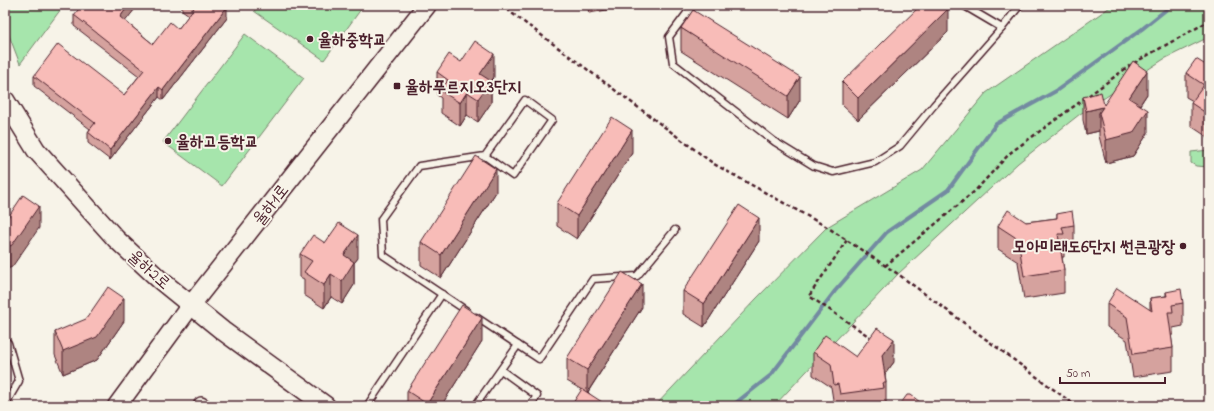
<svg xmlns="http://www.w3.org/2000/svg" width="1214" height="411" viewBox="0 0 1214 411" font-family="'Indie Flower','Poor Story',sans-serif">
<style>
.green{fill:#a6e5ac;stroke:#78826c}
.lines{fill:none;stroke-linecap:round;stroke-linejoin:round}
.stream{stroke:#738aa1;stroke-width:4}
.lane-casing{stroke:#4a1f2b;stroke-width:9}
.street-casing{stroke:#4a1f2b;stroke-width:16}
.secondary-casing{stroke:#4a1f2b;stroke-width:21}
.path{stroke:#4a1f2b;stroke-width:2.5;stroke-dasharray:4 3;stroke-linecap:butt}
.lane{stroke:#f7f3e8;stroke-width:6}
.street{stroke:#f7f3e8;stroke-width:13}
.secondary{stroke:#f7f3e8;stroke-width:18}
.wall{fill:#d5a29e;stroke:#4a1f2b}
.shaded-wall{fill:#ae8481;stroke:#4a1f2b}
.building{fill:#f8bcb8;stroke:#4a1f2b}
.poi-dot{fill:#4a1f2b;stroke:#f7f3e8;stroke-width:1.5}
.labels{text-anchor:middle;stroke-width:4;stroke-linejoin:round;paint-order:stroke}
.poi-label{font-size:17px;font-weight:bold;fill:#4a1f2b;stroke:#f7f3e8;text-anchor:start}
.street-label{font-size:17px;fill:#4a1f2b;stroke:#f7f3e8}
</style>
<rect width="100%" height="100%" fill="#f7f3e8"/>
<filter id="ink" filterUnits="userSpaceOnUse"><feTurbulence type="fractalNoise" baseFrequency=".025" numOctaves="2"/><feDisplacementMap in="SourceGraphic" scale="8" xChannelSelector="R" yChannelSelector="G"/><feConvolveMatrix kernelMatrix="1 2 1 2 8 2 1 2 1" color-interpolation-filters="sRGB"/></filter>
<g filter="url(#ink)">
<g class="green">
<polygon points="5,5 64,5 20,64 5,25"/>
<polygon points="259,5 364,5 324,60 254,11"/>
<polygon points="1113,5 1209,5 1209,37 1164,59 1080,114 1018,163 898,274 774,406 655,406 756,299 827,227 922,170 986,93"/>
<polygon points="245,34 304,78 222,186 163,142"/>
<polygon points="1209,150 1209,167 1196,166 1191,163 1191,152"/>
</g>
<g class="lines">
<polyline class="stream" points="732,406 771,375 835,291 887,232 948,190 996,124 1056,91 1142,29 1172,5"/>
<g class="lane-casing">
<g id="lane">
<polyline points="693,5 669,37 673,63 775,142 814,166 833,172 875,162 900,146 934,105 1002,28 1020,5"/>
<polyline points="963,5 1002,28"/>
<polyline points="467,311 383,255 381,219 419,166 485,156 525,100 552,120 513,176 485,156"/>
<polyline points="476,317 539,359 593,279 637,276 675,230"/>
<polyline points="5,340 8,343 19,381 5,405"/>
<polyline points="501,370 537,396 530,406"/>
<polyline points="367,406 442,294"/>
<polyline points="475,406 518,345"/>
</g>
</g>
<g class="street-casing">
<polyline id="street" points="200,406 201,404 204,406"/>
</g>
<g class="secondary-casing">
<g id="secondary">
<polyline points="5,100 36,150 116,239 160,280 223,331 326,406"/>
<polyline points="117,406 191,305 427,5"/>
</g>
</g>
<g class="path">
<polyline points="501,5 714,164 827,227 860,249 898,274 1076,406"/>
<polyline points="847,240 809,296 870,337"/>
<polyline points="885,266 975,191 1010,153 1132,64 1209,21"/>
</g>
<use href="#lane" class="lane"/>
<use href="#street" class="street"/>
<use href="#secondary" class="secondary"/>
</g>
<g class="wall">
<polygon points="138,5 125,21 153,44 178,29 189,15 182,10 182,5 224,5 227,18 163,100 159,97 110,160 88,143 88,132 90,129 34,86 34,76 124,95 139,76 74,26 74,15"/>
<polygon points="587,5 636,5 589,13"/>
<polygon points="681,28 800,100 788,119 681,51"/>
<polygon points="948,32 858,120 842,105 842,82"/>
<polygon points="1209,67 1209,138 1191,126 1191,103 1193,101 1186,97 1186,73"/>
<polygon points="437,72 494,77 491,82 491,103 478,122 467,115 460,126 441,113 441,98 437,95"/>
<polygon points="1147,94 1140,105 1148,133 1133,156 1106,163 1099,136 1099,131 1086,134 1083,120 1083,97 1104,105"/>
<polygon points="632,153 577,239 557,226 557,203"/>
<polygon points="496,192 441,278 421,265 421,242"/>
<polygon points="1057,214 1074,225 1074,248 1064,250 1064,257 1062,257 1064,270 1064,293 1024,299 1018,262 998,249 998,226 1026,222 1057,218"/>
<polygon points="759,241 704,327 683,314 683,291"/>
<polygon points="325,243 358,258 354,263 354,285 342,304 331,297 324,308 304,295 304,279 300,277 300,254"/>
<polygon points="1166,292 1183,303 1183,326 1173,328 1173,335 1171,335 1173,348 1173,371 1133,377 1127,340 1107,327 1107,304 1150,310 1150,298 1166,296"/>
<polygon points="642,307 588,392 602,406 582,390 567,381 567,358"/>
<polygon points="124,321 97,360 63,374 55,355 55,332"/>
<polygon points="482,341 441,406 407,406 407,391"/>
<polygon points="813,352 894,362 885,374 886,383 886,406 834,406 831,387 813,375"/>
</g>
<g class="shaded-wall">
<polygon points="129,5 138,5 120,28 120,17"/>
<polygon points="227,7 227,18 163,100 163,90"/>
<polygon points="948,9 948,32 858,120 858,98"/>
<polygon points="494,54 494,77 491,82 491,103 478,122 478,99 480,74"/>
<polygon points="1147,71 1147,94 1129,121 1129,98"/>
<polygon points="800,77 800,100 788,119 788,96"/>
<polygon points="159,87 159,97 110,160 110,150"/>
<polygon points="467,92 467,115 460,126 460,103"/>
<polygon points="1103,107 1099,113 1099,131 1086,134 1086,111"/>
<polygon points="1148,110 1148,133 1133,156 1106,163 1106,140"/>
<polygon points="632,130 632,153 577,239 577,216"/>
<polygon points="496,169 496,192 441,278 441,255"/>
<polygon points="39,206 39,228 12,267 5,270 5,248"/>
<polygon points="759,218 759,241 704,327 704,304"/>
<polygon points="358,235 358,258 354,263 354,285 342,304 342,281 344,255"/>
<polygon points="331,274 331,297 324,308 324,285"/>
<polygon points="642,284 642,307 587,393 587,370"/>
<polygon points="124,298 124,321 97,360 63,374 63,351"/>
<polygon points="482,318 482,341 441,406 427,406 427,404"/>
<polygon points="894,339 894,362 882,378 882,355"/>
</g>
<g class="building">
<polygon points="82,5 129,5 120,17 153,44 170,22 178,29 194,8 190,5 224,5 227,7 163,90 159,87 110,150 88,132 95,123 34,76 58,44 124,95 144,70 74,15"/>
<polygon points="921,5 944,5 948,9 858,98 842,82"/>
<polygon points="693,10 800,77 788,96 681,28"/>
<polygon points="475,41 494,54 480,74 491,81 478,99 467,92 460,103 441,91 448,80 437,72 449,54 461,62"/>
<polygon points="1196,59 1209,67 1209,115 1191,103 1204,85 1186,73"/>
<polygon points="1133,61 1147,71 1129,98 1148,110 1133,133 1106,140 1099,113 1103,107 1086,111 1083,97 1101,92 1104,105"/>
<polygon points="612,117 632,130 577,216 557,203"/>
<polygon points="476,156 496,169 441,255 421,242"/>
<polygon points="23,195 39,206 12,245 5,248 5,222"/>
<polygon points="739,205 759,218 704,304 683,291"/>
<polygon points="1008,210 1026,222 1057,218 1057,214 1072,211 1074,225 1062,227 1064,234 1058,234 1064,270 1024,276 1018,239 998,226"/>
<polygon points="339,223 358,235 344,255 354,262 342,281 331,274 324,285 304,272 312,261 300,254 313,235 325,243"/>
<polygon points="622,272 642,284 587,370 567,358"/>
<polygon points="108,287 124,298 97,337 63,351 55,332 86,319"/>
<polygon points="1117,288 1152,311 1150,298 1167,296 1166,292 1181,289 1183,303 1172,305 1173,312 1168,312 1173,348 1133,354 1127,317 1107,304"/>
<polygon points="462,305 482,318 427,404 407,391"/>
<polygon points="877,328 894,339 882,355 886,383 883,383 884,388 840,394 838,384 834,385 831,364 813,352 825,335 856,357"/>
<polygon points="582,389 602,402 600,406 571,406"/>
<polygon points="907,395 911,395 925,406 899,406"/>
</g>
</g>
<g class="poi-dot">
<circle cx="310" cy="39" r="4"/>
<rect x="393" y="82" width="8" height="8" rx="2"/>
<circle cx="168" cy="141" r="4"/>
<circle cx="1183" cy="246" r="4"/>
</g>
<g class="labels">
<g class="poi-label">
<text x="318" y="45">율하중학교</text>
<text x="405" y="92">율하푸르지오3단지</text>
<text x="176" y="147">율하고등학교</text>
<text x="1175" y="252" text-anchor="end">모아미래도6단지 썬큰광장</text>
</g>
<g class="street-label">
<text transform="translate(270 204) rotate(-52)" y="6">율하1로</text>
<text transform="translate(150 269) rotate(42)" y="6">율하2로</text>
</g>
</g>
<rect width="1214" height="411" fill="none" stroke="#f7f3e8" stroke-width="20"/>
<rect x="10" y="10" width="1194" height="391" fill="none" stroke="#4a1f2b" stroke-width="1.5" filter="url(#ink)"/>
<path d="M1060 377v6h105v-6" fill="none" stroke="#4a1f2b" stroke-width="2"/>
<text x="1066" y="377" font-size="12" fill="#4a1f2b" stroke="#f7f3e8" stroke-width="3" paint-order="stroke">50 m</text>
</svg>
